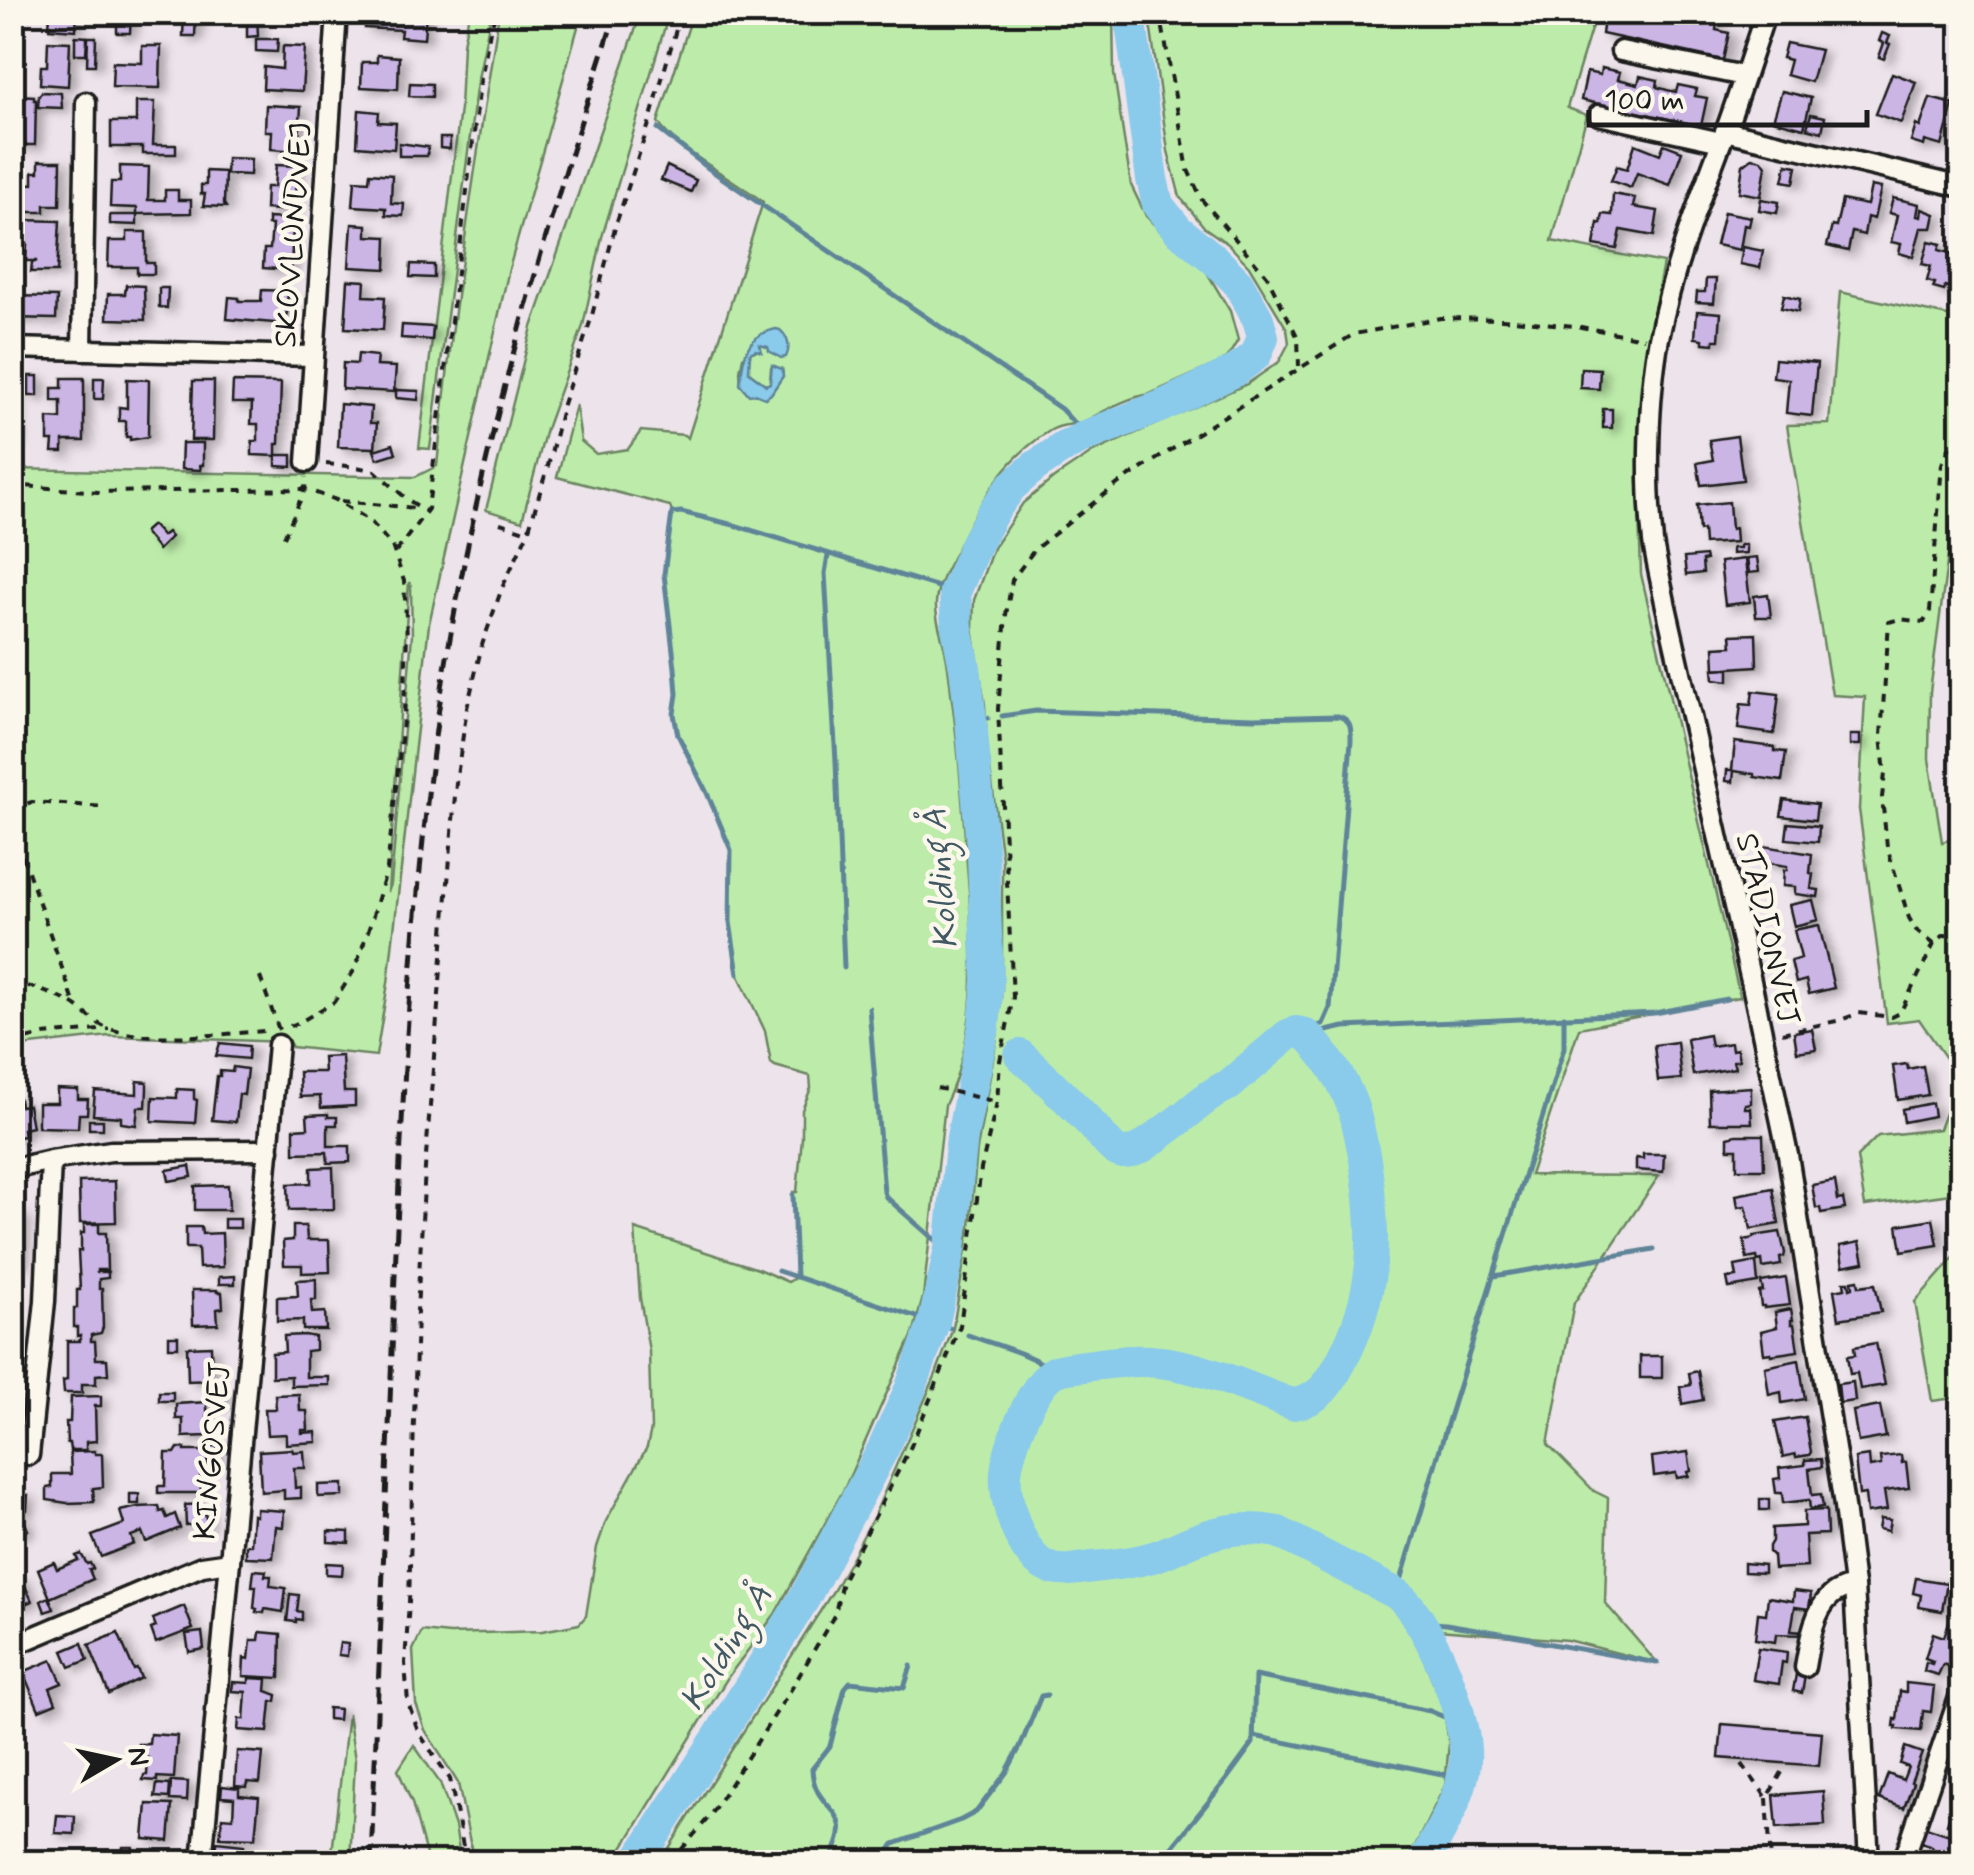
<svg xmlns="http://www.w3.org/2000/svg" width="1974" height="1875" viewBox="0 0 1974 1875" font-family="Mynerve,sans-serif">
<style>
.green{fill:#bdecaa;stroke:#6c8463;stroke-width:2.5;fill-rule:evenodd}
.water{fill:#8acaeb;stroke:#5e8498;stroke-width:2.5}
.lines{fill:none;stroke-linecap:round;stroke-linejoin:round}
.stream{stroke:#5e8498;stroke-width:5}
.river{stroke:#8acaeb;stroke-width:32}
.building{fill:#cbb5e4;stroke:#1c1c1c;stroke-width:2.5;filter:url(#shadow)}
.minor-casing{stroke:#1c1c1c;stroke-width:25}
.path{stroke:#1c1c1c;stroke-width:4;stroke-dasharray:8 8;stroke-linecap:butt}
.minor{stroke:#fbf7ec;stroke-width:18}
.rail{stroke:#1c1c1c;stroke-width:5;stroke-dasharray:15 8;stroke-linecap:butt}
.labels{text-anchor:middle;stroke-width:9;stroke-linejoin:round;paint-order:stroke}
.street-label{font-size:32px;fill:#1c1c1c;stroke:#fbf7ec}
.water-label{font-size:35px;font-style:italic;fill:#425964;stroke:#fbf7ec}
</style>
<defs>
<filter id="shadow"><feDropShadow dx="7" dy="4" stdDeviation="5" flood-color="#0004"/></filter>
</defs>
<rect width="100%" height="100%" fill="#ede3ea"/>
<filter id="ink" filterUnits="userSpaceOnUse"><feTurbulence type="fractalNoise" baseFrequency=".01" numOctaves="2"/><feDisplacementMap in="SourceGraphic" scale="20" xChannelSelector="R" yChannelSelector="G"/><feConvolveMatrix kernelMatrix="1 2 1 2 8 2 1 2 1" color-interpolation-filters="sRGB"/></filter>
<g filter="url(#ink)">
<g class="green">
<polygon points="469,13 491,13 476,89 430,449 419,448 460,109 463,44"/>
<path d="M501,13H582L509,269L429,624L388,983L376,1056L292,1047L289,1042L109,1036L22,1046L13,1049V469L415,477L437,466C452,316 475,167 498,19ZM409,582L411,587L412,635L391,884L388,892Z"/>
<polygon points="641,13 669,13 602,237 583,326 546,429 522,521 486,510 532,327"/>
<path d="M693,13H1113L1114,74L1131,185L1146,216L1163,234L1205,269L1230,311L1238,340L1228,357L1221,362L1150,394C1126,398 1108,409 1087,420C1076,426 1063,423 1051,430C1007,456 979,502 958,547C949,564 937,583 936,603C935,621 943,637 946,655C949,669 950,685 952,700C959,750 962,800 966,851C972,935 983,1026 945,1105L923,1297L913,1334L845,1487L775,1614L728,1677L614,1862H474L458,1783L425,1730L416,1704L413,1650L422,1631L450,1634L542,1631L579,1624L586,1616L597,1547L606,1521L647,1447L651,1429L649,1351L640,1298L635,1229L758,1269L788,1282L796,1277L793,1197V1192H797L802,1137V1110L811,1088L810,1076L775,1066L771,1063L765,1031L738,974L730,922L731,850L707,793L678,735L674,714L677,694L675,668L664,574L672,513L670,506L557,477L576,405L581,441L596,454L628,449L641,431L684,435L688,438L763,202C739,182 671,146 658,122ZM780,330L768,347L760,345L761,350L751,352L748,364L749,372L766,385L770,383L771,368L782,369L783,376L771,393L751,394L741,385L740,371L743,357Z"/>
<polygon points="1146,13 1596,13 1567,108 1587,115 1552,241 1663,263 1643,369 1638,478 1641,574 1740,997 1579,1028 1530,1175 1659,1176 1574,1303 1548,1444 1594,1491 1608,1498 1605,1603 1657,1663 1567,1640 1411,1628 1443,1706 1449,1743 1445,1785 1407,1862 1002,1862 987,1858 933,1856 893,1862 660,1862 835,1588 874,1516 936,1374 953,1328 970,1226 977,1149 997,1037 1002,990 1002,860 987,744 985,705 973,628 974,600 993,548 1023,503 1054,478 1093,452 1247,384 1279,362 1289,343 1287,329 1249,266 1228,244 1205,228 1180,197 1168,151 1151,30"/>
<polygon points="1840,292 1961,319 1961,456 1930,692 1929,759 1942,842 1961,836 1962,1397 1932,1401 1915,1302 1958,1253 1951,1194 1865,1206 1857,1157 1878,1136 1939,1129 1959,1077 1919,1019 1887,1023 1859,809 1865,697 1832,695 1787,425 1829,424"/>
<polygon points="348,1714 355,1760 350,1862 331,1862"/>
<polygon points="414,1745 440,1783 455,1826 461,1862 428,1862 412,1803 398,1770"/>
</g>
<path class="water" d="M776,329L780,330C788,337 791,347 786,357L781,358L769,351L768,347L760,345L762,352L756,350L750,353L749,372L766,385L770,383L772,365L782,369L783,376L771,394L765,398L755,394L749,395L740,384C743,360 744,335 776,329Z"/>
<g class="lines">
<g class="stream">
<polyline points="658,129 712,171 1061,409 1086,436"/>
<polyline points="828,556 825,573 836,762 844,968"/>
<path d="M1002,716L1036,711L1254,718L1338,716C1352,720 1351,728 1351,741L1330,1008L1323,1024L1303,1032"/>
<polyline points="971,720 988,718"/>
<polyline points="738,974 730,922 731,850 707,793 678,735 674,714 677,694 675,668 664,574 672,513 681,512 734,525 955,592"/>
<polyline points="869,1008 884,1192 886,1197 936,1241 950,1249"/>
<polyline points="1308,1035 1344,1027 1655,1013 1727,999"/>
<polyline points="793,1195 796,1277"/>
<polyline points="778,1271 950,1328"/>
<polyline points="1494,1276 1654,1249"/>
<path d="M968,1335C997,1346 1030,1353 1055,1372"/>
<polyline points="1397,1594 1449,1418 1564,1048 1564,1016"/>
<polyline points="1421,1622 1446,1624 1531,1638 1535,1641 1657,1663"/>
<polyline points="1254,1736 1462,1778"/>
<path d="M829,1862C862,1804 814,1817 812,1769L830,1746L845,1688L850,1682L904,1688L911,1666"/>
<polyline points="891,1862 890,1850 894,1844 961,1820 976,1812 1006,1773 1020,1747 1041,1696 1047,1695"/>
<polyline points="1160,1862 1226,1780 1253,1743 1255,1676 1430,1711 1461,1724"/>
</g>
<g class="river">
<path d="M1020,1055C1047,1080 1075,1105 1099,1133C1106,1140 1113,1152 1123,1153C1139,1154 1158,1135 1171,1126C1190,1113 1207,1094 1229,1085L1288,1035L1296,1032C1310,1033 1315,1044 1324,1055C1352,1091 1357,1117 1365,1160C1377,1234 1377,1294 1341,1362C1330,1383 1318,1402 1292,1404C1250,1389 1205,1367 1160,1362C1138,1359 1114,1362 1092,1365C1080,1367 1065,1367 1054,1372C1032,1384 1008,1448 1006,1473C1003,1501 1021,1556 1047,1567C1062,1573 1077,1569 1093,1567C1113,1565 1133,1563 1153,1557C1170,1552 1186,1542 1203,1537C1227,1528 1253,1527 1278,1532L1399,1595C1432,1625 1473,1727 1464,1771C1458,1803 1438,1833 1424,1862"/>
<polyline points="637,1862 719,1736 805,1597 884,1447 910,1390 934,1322 950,1249 962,1137 984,1026 988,980 983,859 971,720 965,668 957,628 955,592 976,543 993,512 1011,487 1034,467 1064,447 1086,436 1162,406 1235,371 1256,355 1263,337 1258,319 1238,283 1214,259 1178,230 1158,205 1152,179 1131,23 1127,12"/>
</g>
</g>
<g class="building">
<polygon points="50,12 77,12 76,30 49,28"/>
<polygon points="117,12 131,12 130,33 117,33"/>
<polygon points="189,12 196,14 195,36 183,36 184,13 157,13"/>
<polygon points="366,12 426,12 424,39 400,37 401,30 365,28"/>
<polygon points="1605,12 1640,12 1660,18 1661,12 1668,12 1680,15 1678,22 1697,26 1699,19 1717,23 1716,30 1729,33 1723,60 1602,34"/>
<polygon points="1801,12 1833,12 1832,20"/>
<polygon points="257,13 258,36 247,37 247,14"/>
<polygon points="1882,33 1890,36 1887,43 1890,44 1884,59 1879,57 1884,43 1879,41"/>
<polygon points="75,36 87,37 86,54 75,54"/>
<polygon points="88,37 96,37 95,65 87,65"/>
<polygon points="256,39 278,39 277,52 256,51"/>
<polygon points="48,41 70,42 68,86 40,84 41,66 47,66"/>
<polygon points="1786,43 1820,50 1811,82 1786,75 1790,60 1782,58"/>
<polygon points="142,46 161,46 160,88 112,87 113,62 142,63"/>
<polygon points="283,46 305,47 302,91 263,89 264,67 282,69"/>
<polygon points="377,55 399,57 398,89 361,87 362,62 377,62"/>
<polygon points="1601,68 1620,72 1618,79 1638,84 1640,76 1658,80 1657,87 1667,90 1676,92 1678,85 1697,89 1695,96 1707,98 1701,126 1581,100 1587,72 1600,75"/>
<polygon points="1892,73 1916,82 1901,123 1876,114"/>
<polygon points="410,83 432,84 432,97 409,96"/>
<polygon points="1782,91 1811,98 1804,128 1773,120"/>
<polygon points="42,92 61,93 62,108 38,107 39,95"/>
<polygon points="17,95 34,96 34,100 36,100 35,145 12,145 14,99 17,100"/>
<polygon points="1930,98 1953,104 1942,146 1925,141 1924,146 1911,142 1916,125 1920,127"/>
<polygon points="136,102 155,102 153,145 176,145 176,154 143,154 143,147 111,147 111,122 136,122"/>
<polygon points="266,105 301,107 298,151 271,149 272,131 265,131"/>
<polygon points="359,110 379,112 378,122 396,123 394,149 357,146"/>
<polygon points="1811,114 1825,117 1822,132 1807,128"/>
<polygon points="440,138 450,138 450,149 440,148"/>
<polygon points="399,143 428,147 427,156 399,156"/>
<polygon points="1635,144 1660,154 1664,144 1682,151 1670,185 1637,173 1631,188 1611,181 1617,166 1627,169"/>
<polygon points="227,158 251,159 250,175 226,174"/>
<polygon points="1752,158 1762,160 1766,166 1761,196 1739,192 1743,165"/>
<polygon points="39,161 61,161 60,205 45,205 45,212 19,212 20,183 33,184 33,172 39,172"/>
<polygon points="1787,164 1797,166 1794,183 1783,181"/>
<polygon points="276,165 297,166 294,211 265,209 266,187 274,187"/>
<polygon points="120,166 149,167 148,200 165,200 165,190 178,190 178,200 191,200 191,213 137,214 137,208 110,207 111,182 120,182"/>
<polygon points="667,166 696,180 691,192 661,180"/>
<polygon points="206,171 225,172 224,204 226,207 203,206 205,194 201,194 201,185 206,185"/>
<polygon points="370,173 392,175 391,203 404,204 403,216 386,215 386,208 353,206 355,180 369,181"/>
<polygon points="1871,186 1881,188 1874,219 1867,217 1864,235 1852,232 1848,251 1827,246 1832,226 1836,227 1842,200 1867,205"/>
<polygon points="1613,194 1635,198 1633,207 1658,211 1654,236 1621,230 1617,249 1594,245 1598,223 1601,224 1603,214 1612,215"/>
<polygon points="1893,198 1919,204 1917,216 1921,217 1922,209 1935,214 1932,228 1921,228 1913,257 1899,253 1901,244 1891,242 1897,215 1889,213"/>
<polygon points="1761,199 1779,202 1777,213 1759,210"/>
<polygon points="1724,212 1751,217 1749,226 1744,225 1740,250 1716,245"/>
<polygon points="110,215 137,215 137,225 110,224"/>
<polygon points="268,218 288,219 287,226 293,226 291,270 263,268 264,249 270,249 272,225 268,225"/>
<polygon points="22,220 60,221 57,272 31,272 32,263 37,261 26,261 27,245 22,245"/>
<polygon points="352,224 367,225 367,236 387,237 386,269 349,267"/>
<polygon points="127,232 146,232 146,263 154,263 154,274 137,274 137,267 108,267 109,241 127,241"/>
<polygon points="1929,241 1941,244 1939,250 1957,255 1955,265 1962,267 1962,270 1956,289 1945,286 1944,291 1933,288 1935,283 1927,281 1931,266 1922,264"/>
<polygon points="1743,247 1763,251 1760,268 1740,264"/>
<polygon points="411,264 434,265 434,278 410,277"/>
<polygon points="1706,279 1716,279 1714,303 1696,302 1697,292 1705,292"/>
<polygon points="348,280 365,281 364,296 385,297 383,330 345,328"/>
<polygon points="126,285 144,286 145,320 107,319 108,294 125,294"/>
<polygon points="159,288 168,288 167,308 159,307"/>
<polygon points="262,290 288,291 286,324 227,319 229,297 239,298 239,301 261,301"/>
<polygon points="1784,295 1800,299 1798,312 1781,308"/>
<polygon points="13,296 57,297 56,319 12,318"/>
<polygon points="1697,311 1721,313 1719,340 1714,340 1714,344 1703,343 1703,339 1695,338"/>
<polygon points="402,325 433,327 432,340 401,338"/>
<polygon points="358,354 377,356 376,366 396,367 394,392 342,389 343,363 357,364"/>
<polygon points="1775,359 1817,363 1812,416 1786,413 1789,379 1773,377"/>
<polygon points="1581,368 1600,369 1599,389 1580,388"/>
<rect x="29" y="376" width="9" height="20"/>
<polygon points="12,377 17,377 16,441 12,441"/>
<polygon points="62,378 84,378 84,441 63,441 63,452 52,452 53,441 48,441 48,418 61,419 61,401 52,401 52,388 62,388"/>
<polygon points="94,378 104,378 103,399 94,399"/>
<polygon points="127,379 149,380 148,437 130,440 130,437 126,437 126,421 119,421 119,407 127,408"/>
<polygon points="193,381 214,381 213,440 191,440"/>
<polygon points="233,382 281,383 279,444 276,444 276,456 252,455 252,441 258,441 258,424 251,424 252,403 232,403"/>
<polygon points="396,390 419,391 418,400 396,398"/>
<polygon points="340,404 371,407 370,423 377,423 375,448 338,447"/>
<rect x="1603" y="409" width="9" height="19"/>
<polygon points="1737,436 1743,480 1701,485 1697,463 1713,460 1709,440"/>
<polygon points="182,443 203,443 203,465 200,465 201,470 181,469"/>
<polygon points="393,444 396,453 377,459 374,450"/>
<polygon points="276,455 292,455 292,467 276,466"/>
<polygon points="1729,502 1731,529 1735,528 1736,542 1704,544 1703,530 1699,531 1697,505"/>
<polygon points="152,525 162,536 167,532 171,537 158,550 144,532"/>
<polygon points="1740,545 1746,545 1746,553 1732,554 1732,548 1740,548"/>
<polygon points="1705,556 1706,560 1702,561 1703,573 1686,575 1684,558"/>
<polygon points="1757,557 1759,572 1749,573 1747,558"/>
<polygon points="1745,559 1750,602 1725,605 1720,562"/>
<polygon points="1768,594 1771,617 1756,617 1754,596"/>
<polygon points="1756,634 1757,666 1715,669 1714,647 1732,646 1731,635"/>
<polygon points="1729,668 1729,681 1714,679 1713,669"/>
<polygon points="1753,691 1779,694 1774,734 1738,729 1741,704 1751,705"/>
<rect x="1850" y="735" width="10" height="10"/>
<polygon points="1735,742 1775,747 1775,751 1786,752 1782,781 1754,777 1754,774 1734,771 1733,782 1726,781 1727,770 1732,770"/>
<polygon points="1784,800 1817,804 1815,820 1781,816"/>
<polygon points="1788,823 1819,826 1818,842 1786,839"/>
<polygon points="1764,846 1812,854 1810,873 1813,874 1811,889 1819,890 1818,897 1795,894 1795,887 1783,886 1784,870 1787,870 1787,866 1762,862"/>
<polygon points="1813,900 1818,920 1794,926 1789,905"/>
<polygon points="1819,925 1834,988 1809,994 1806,980 1796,983 1791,961 1801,958 1794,930"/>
<polygon points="1812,1029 1816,1049 1797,1052 1794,1032"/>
<polygon points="1709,1035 1711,1046 1731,1043 1732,1050 1737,1049 1739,1060 1733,1061 1735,1068 1693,1075 1687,1039"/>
<polygon points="1677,1042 1681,1079 1658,1081 1654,1045"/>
<polygon points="220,1043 249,1046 248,1059 216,1056"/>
<polygon points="342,1056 344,1092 355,1092 355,1106 321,1108 320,1096 300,1097 299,1072 324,1072 323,1057"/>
<polygon points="1907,1064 1908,1069 1923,1066 1928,1095 1898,1100 1893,1066"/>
<polygon points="233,1067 247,1069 244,1095 239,1094 236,1122 212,1120 217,1076 220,1076 220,1071 232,1072"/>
<polygon points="137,1081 147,1082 147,1089 146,1107 138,1107 136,1125 121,1123 121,1117 93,1115 95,1091 137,1094"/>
<polygon points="1751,1087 1751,1103 1745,1104 1745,1108 1751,1108 1752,1123 1710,1123 1709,1090"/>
<polygon points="57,1089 78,1090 78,1099 88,1099 87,1114 79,1114 78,1128 38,1127 38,1103 57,1103"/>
<polygon points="177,1089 194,1090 194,1099 197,1100 195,1123 152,1121 153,1097 177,1098"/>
<polygon points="19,1098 20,1106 28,1105 32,1127 23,1129 24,1136 12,1138 12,1099"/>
<polygon points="1932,1103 1934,1116 1904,1122 1902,1109"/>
<polygon points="328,1114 328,1117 337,1117 337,1125 328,1125 328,1146 350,1146 350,1162 328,1163 327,1152 294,1153 294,1129 308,1128 307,1115"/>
<rect x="89" y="1120" width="14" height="9"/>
<polygon points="1736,1135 1763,1135 1764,1169 1737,1169 1737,1149 1728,1149 1728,1137"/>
<polygon points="1643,1154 1664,1154 1663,1172 1636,1170 1636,1158 1643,1159"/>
<polygon points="190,1166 192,1177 169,1181 167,1170"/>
<polygon points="333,1167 334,1209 289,1210 288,1184 311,1183 311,1168"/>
<polygon points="115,1181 116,1222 80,1223 79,1182"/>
<polygon points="1835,1181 1838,1200 1843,1199 1845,1209 1821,1213 1820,1208 1816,1208 1812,1185"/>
<polygon points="228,1185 229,1210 195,1210 195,1186"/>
<polygon points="1773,1188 1779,1224 1751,1229 1746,1206 1738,1207 1736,1195"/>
<polygon points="12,1206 16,1207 16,1215 23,1215 21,1264 12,1264"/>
<rect x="224" y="1219" width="16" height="9"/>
<polygon points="1933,1219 1938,1245 1902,1251 1898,1225"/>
<polygon points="84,1224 99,1224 99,1233 106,1233 107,1270 97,1270 97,1272 108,1272 108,1278 99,1279 99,1289 102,1289 103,1327 101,1333 91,1335 91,1341 95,1341 96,1359 107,1359 108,1374 96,1375 96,1384 82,1384 82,1393 64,1393 63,1381 67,1380 67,1341 80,1341 80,1335 77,1336 77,1327 74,1327 74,1308 77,1308 77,1290 80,1290 78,1251 81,1251 81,1233 84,1233"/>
<polygon points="293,1226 306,1226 307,1240 329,1240 330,1272 302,1273 302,1265 284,1265 283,1241 293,1240"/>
<polygon points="186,1227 201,1227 202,1234 222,1233 223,1267 199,1268 198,1248 186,1248"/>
<polygon points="1780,1232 1785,1253 1784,1257 1780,1258 1781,1265 1763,1268 1762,1260 1758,1261 1757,1257 1747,1259 1744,1240 1754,1238 1754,1236"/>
<polygon points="1860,1242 1864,1262 1843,1266 1840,1246"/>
<polygon points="1756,1262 1758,1283 1729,1288 1727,1278 1737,1277 1735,1266"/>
<polygon points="235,1276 235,1284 219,1284 219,1277"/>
<polygon points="1786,1278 1790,1305 1764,1308 1764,1306 1761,1306 1759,1292 1763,1291 1761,1282"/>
<polygon points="316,1279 316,1300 311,1300 312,1313 325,1312 326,1330 303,1330 303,1320 277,1321 277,1297 298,1296 297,1280"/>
<polygon points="1858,1280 1859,1286 1875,1284 1881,1312 1839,1319 1834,1290 1845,1288 1844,1282 1849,1282 1850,1288 1853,1287 1852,1281"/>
<polygon points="192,1290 217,1290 217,1292 222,1292 223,1308 217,1309 218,1324 193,1325"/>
<polygon points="1791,1309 1793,1320 1791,1320 1791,1324 1794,1324 1798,1351 1771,1355 1771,1353 1764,1354 1761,1331 1777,1327 1775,1312"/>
<polygon points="305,1335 315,1337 315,1350 306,1351 306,1377 329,1377 329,1385 291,1386 291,1376 272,1377 272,1353 285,1352 284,1336"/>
<rect x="169" y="1336" width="9" height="11"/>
<polygon points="1876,1343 1885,1385 1860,1389 1857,1373 1850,1374 1847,1356 1855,1355 1854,1347"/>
<polygon points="211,1346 212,1380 188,1381 187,1347"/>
<rect x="1640" y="1356" width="22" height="22"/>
<polygon points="1799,1360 1805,1399 1782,1403 1781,1392 1769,1395 1765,1367"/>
<polygon points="1698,1371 1703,1400 1682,1404 1680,1387 1691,1385 1689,1373"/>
<polygon points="1853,1382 1855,1401 1840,1403 1838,1384"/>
<polygon points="206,1391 224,1391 224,1403 207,1404 208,1436 183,1437 183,1419 176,1419 176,1404 207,1402"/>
<rect x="159" y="1392" width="14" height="9"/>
<polygon points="299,1394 300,1411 307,1411 308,1430 302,1430 302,1433 316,1432 317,1442 286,1444 286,1434 267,1435 265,1409 276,1409 275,1395"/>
<polygon points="101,1396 101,1406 95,1406 96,1441 86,1442 86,1450 70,1450 69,1443 67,1443 66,1422 70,1422 71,1397"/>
<polygon points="1880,1406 1886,1437 1858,1442 1853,1411"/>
<polygon points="1805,1417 1811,1452 1809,1455 1796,1457 1795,1454 1783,1457 1775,1422"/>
<polygon points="207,1446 217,1446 218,1457 207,1457 207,1468 200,1469 201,1493 158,1493 158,1486 165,1486 166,1453 175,1453 178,1448 185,1448 185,1451 207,1451"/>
<polygon points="292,1449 293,1452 304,1451 305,1468 294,1468 295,1488 301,1487 301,1498 284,1499 284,1490 261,1492 259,1451"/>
<polygon points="95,1451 95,1454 102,1454 103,1487 93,1488 94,1502 67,1503 47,1500 47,1488 52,1487 52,1474 71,1474 70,1452"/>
<polygon points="1688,1452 1691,1471 1688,1472 1689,1476 1677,1478 1676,1473 1654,1476 1652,1457"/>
<polygon points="1901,1455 1902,1463 1906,1462 1909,1488 1884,1491 1887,1510 1867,1513 1865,1494 1859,1495 1855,1458 1869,1456 1870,1467 1881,1465 1880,1457"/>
<polygon points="1821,1459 1822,1467 1809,1469 1812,1495 1821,1494 1823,1507 1810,1509 1809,1500 1783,1503 1782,1493 1776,1493 1774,1479 1780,1478 1779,1468 1805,1465 1805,1460"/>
<polygon points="343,1484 343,1496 318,1497 318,1485"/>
<rect x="130" y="1494" width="9" height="10"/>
<polygon points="28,1495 27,1510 12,1514 12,1497"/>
<rect x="1760" y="1499" width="9" height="11"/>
<polygon points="204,1504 207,1525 186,1525 185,1505"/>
<polygon points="159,1506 160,1512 164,1511 167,1518 175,1514 180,1528 146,1542 142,1532 131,1536 134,1544 101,1557 92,1536 124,1524 120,1511 138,1507"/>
<polygon points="256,1509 284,1511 283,1527 276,1526 273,1558 246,1557 246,1545 251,1545 253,1515 256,1516"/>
<polygon points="1826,1510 1827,1534 1805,1535 1807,1567 1774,1569 1773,1556 1769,1552 1769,1546 1772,1541 1772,1528 1804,1526 1804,1511"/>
<polygon points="23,1518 28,1530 15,1535 12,1522"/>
<polygon points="1880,1519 1890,1520 1888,1531 1878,1529"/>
<polygon points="328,1531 349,1532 349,1543 328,1542"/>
<polygon points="81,1554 87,1564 90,1563 93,1569 89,1570 93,1579 50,1598 38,1569 54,1562 57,1569 78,1560 76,1556"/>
<polygon points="326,1563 343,1564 342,1575 326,1574"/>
<polygon points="1744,1563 1764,1565 1764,1573 1744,1572"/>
<polygon points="254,1570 266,1571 265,1576 271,1576 270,1586 286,1588 283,1612 265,1609 264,1613 256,1612 257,1609 254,1608 256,1586 252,1586"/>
<polygon points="21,1577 32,1601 12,1609 12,1581"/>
<polygon points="1916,1578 1947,1583 1942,1611 1919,1607 1921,1595 1913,1593"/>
<polygon points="1794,1591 1811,1593 1809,1609 1795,1607 1791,1631 1803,1632 1803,1635 1776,1634 1775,1642 1755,1639 1758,1613 1766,1614 1768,1597 1793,1601"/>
<polygon points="290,1594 299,1595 297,1611 302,1612 302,1620 296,1619 296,1622 287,1621"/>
<polygon points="49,1597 54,1609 45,1612 41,1601"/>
<polygon points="184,1606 193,1629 156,1643 151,1629 156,1627 153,1619"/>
<polygon points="1949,1622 1958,1625 1953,1640 1959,1642 1951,1667 1943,1664 1938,1675 1924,1671 1926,1662 1932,1664 1933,1661 1925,1658 1933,1633 1944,1637"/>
<polygon points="202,1632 204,1649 189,1652 186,1634"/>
<polygon points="260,1632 281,1634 280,1678 243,1676 244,1658 249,1659 251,1640 259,1640"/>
<polygon points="118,1633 134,1670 137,1669 141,1678 109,1694 89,1645"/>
<polygon points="82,1643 88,1660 70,1667 63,1651"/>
<polygon points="340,1643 348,1644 347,1656 338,1655"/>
<polygon points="1758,1648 1787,1652 1786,1663 1782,1662 1779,1684 1753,1680"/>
<polygon points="52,1660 62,1683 50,1688 56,1703 39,1710 23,1672"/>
<polygon points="1796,1674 1805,1676 1802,1693 1793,1691"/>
<polygon points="249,1678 267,1679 266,1691 277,1695 276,1701 271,1702 268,1732 238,1730 239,1719 244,1719 246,1692 232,1691 233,1682 249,1683"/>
<polygon points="1906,1683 1934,1686 1931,1712 1923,1711 1921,1731 1896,1729 1897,1726 1894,1726 1895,1719 1897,1720 1900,1691 1906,1692"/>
<polygon points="328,1708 339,1709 338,1720 328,1719"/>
<polygon points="1722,1724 1822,1732 1819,1766 1719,1758"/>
<polygon points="150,1734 177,1736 174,1778 157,1777 157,1781 143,1780 144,1775 147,1775 148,1758 137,1757 138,1744 149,1744"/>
<polygon points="1905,1747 1922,1753 1911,1782 1913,1783 1904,1808 1879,1799 1888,1774 1903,1780 1908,1767 1900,1764"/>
<polygon points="237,1751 263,1753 260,1783 247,1782 246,1787 235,1786"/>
<polygon points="171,1781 188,1782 187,1801 170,1800"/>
<polygon points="157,1784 170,1785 169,1798 155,1797"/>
<polygon points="222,1786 239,1788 239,1795 259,1797 255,1838 220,1837 222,1817 233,1818 234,1798 221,1797"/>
<polygon points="1823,1791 1825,1825 1777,1828 1774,1795"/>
<polygon points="1955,1799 1962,1801 1962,1828 1947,1824"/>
<polygon points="147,1804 172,1805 169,1841 144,1839"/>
<polygon points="57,1815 75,1816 74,1834 55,1833"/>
<polygon points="1926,1827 1959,1838 1953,1857 1931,1850 1932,1846 1921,1842"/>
<polygon points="217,1842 244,1845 243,1855 233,1854 233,1859 249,1860 249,1862 225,1862 225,1859 216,1858"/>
<polygon points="123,1847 133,1847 133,1852 158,1853 157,1862 122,1862"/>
</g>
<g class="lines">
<g class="minor-casing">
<g id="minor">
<path d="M1766,12C1752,53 1739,95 1724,135C1699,201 1673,267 1659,338C1648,398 1646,481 1653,542C1656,562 1661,582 1665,602L1753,990L1788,1155L1843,1499L1854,1585L1869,1862"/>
<polyline points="1621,51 1744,76"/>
<polyline points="1599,115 1721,142"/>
<polyline points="1725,131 1962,187"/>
<polyline points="12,348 313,356"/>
<polyline points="82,350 86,102"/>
<polyline points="307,462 337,12"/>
<polyline points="12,1169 51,1160 111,1151 269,1150"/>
<polyline points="29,1455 45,1301 51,1160"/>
<polyline points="12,1646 202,1566 230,1562"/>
<path d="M1805,1667C1809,1645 1813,1611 1831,1596C1837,1590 1846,1588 1854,1585"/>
<polyline points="202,1862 278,1045"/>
<polyline points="1903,1862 1962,1689"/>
</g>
</g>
<g class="path">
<polyline points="1160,12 1188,170 1202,200 1267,276 1298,338 1299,366"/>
<polyline points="326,464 357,467 375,471 408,500 426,511"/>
<polyline points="12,485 98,492 305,489 336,500 370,521 392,546 404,581 407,636 404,713 387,869 370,925 355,969 334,1002 300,1022 285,1028"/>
<polyline points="341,501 416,508"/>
<polyline points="500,523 528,532"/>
<polyline points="284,537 305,489 306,477"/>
<polyline points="396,552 428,509 480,84 490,31 496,12"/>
<polyline points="12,808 32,802 107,807"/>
<polyline points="12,826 75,1005"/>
<polyline points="1934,944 1916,930 1909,918 1887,847 1882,797 1885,774 1881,736 1889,622 1900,619 1924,622 1930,611 1942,464 1950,446 1962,439"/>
<polyline points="260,977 279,1030"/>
<path d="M12,982C32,986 53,994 71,1003C85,1011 94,1024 110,1029C154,1043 219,1034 265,1031"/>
<polyline points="1782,1033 1841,1020 1859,1013 1892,1017 1900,1013 1934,944 1944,935 1958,936 1962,938"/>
<polyline points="12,1042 44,1035 109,1029"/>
<polyline points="937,1088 997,1102"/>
<polyline points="1742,1764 1767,1798 1785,1767"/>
<polyline points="1767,1798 1771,1862"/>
<polyline points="466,1862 450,1779 419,1733 408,1703 405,1663 409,1602 417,1311 425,1168 456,783 467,708 482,645 502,588 528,532 549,462 563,404 591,319 616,224 649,124 681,12"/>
<polyline points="671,1862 709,1817 792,1688 835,1614 842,1581 911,1446 960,1326 981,1169 997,1102 1000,1061 1013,997 998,709 1006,615 1012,580 1035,549 1119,483 1354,334 1441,318 1502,319 1575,326 1644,338"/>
</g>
<use href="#minor" class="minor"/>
<path class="rail" d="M371,1862C378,1684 386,1505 393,1326C401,1121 410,918 438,715C472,475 541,242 616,12"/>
</g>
</g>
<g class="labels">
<g class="street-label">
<text transform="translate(292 235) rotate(-86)" y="11">SKOVLUNDVEJ</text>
<text transform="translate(1769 929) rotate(77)" y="11">STADIONVEJ</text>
<text transform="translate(211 1451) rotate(-85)" y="11">KINGOSVEJ</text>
</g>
<g class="water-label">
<text transform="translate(939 879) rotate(-95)" y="12">Kolding Å</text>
<text transform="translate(725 1647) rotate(-58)" y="12">Kolding Å</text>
</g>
</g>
<rect width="1974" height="1875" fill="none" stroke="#fbf7ec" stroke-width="50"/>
<rect x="25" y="25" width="1924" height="1825" fill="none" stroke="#1c1c1c" stroke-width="4" filter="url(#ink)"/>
<g transform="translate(115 1760) rotate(81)" stroke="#fbf7ec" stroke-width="8" paint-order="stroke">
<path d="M0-8L18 38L0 25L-18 38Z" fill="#1c1c1c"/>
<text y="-15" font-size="28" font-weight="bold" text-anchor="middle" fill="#1c1c1c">N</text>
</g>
<path d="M1589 110v15h278v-15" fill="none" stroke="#1c1c1c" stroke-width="5"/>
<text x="1604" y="110" font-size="30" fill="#1c1c1c" stroke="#fbf7ec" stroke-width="8" paint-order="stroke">100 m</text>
</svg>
